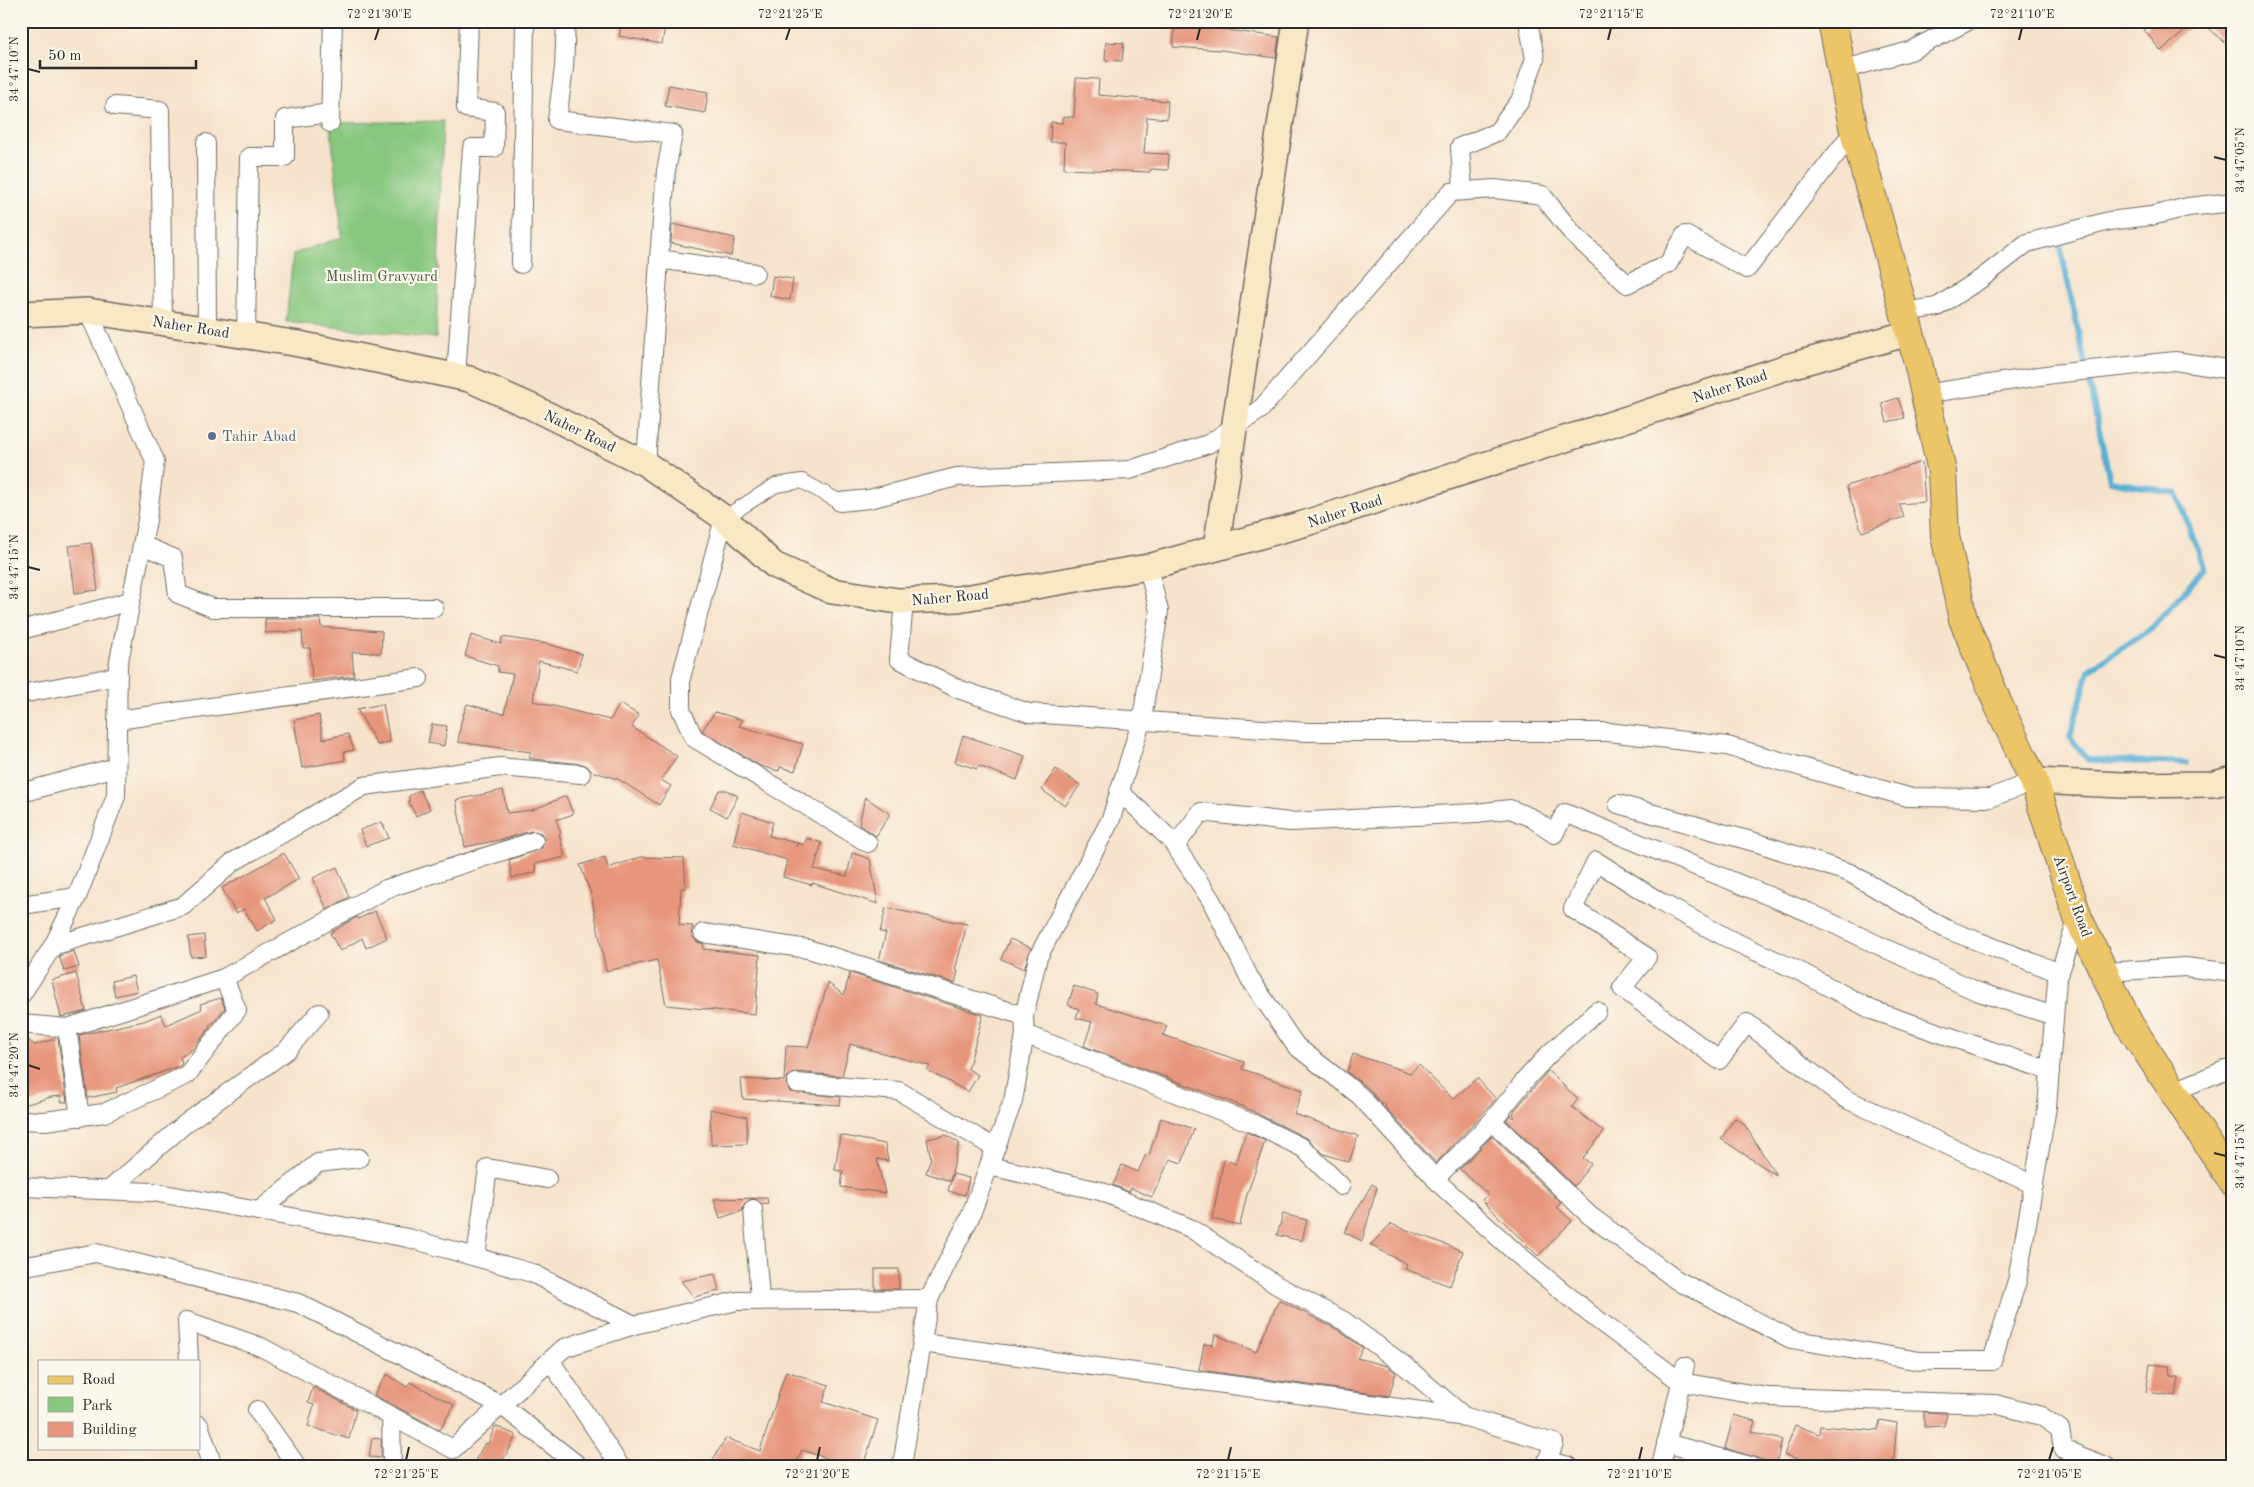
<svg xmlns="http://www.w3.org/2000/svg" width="2254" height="1487" viewBox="0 0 2254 1487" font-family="'Old Standard TT',serif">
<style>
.green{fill:#87c77f;stroke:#597955}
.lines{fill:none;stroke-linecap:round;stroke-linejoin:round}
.stream{stroke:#58afd5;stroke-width:6}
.building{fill:#e7957c}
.pedestrian-casing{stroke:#726b63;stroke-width:16}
.minor-casing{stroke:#726b63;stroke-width:20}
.secondary-casing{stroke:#726b63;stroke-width:28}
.primary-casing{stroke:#726b63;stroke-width:30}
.pedestrian{stroke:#fff;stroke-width:14}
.minor{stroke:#fff;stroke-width:18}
.secondary{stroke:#f8e8c3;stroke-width:25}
.primary{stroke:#edc569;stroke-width:28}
.ticks{fill:none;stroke:#2b2b2b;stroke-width:2}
.service-dot{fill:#5c6f8a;stroke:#fbf7ec;stroke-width:2}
.labels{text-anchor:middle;stroke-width:4.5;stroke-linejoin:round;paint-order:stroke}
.park-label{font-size:15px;fill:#475a44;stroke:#fbf7ec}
.street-label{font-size:15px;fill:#2b2b2b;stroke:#fbf7ec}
.service-label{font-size:15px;fill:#4e5e75;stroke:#fbf7ec;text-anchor:start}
.neatline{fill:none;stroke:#2b2b2b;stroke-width:2}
.ticks-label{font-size:12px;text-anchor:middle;fill:#2b2b2b}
</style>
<rect width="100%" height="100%" fill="#fbf7ec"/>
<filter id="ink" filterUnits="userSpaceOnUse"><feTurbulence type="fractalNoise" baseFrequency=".02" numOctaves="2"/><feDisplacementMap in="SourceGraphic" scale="10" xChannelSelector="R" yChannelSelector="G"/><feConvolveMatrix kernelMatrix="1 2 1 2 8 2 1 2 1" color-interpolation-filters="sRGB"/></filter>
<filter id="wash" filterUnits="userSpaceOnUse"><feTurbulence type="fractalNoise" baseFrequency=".0096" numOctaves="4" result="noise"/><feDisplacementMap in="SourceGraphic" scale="20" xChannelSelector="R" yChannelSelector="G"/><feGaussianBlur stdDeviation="1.12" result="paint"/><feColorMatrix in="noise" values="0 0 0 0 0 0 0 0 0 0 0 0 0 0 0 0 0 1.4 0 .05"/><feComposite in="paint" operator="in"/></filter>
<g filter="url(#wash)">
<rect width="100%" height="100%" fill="#f6e3cc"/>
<polygon class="green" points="443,121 436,338 286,322 293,254 342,237 330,123"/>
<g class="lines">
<polyline class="stream" points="2060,245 2110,481 2176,493 2205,568 2153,627 2089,670 2070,737 2088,760 2186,763"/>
</g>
<g id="blocks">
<g class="building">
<polygon points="622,21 666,21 662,44 619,36"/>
<polygon points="1175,21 1220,21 1219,29 1279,37 1276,58 1222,50 1173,47"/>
<polygon points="2154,21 2197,21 2161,51 2144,30"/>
<polygon points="2201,21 2233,21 2233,50"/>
<polygon points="1106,42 1124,43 1122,61 1105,60"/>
<polygon points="1076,78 1099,79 1098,95 1168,101 1167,119 1147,117 1144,153 1169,154 1168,170 1151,169 1150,172 1064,169 1065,142 1050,142 1051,122 1063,123 1063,117 1074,117"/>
<polygon points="669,85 708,92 705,113 665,106"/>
<polygon points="672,224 735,238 731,256 671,243"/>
<polygon points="773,276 793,279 790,300 770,296"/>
<polygon points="1898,398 1905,418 1887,422 1882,403"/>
<polygon points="1922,462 1925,502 1899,504 1904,517 1862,532 1846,486"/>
<polygon points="91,543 98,590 75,593 69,546"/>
<polygon points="265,619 320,619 321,627 382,631 381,653 352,652 354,676 312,681 310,648 303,648 302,631 265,633"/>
<polygon points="471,635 501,644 502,637 548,644 582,654 577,671 539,661 533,701 610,720 620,704 639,715 632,727 677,756 661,780 671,786 659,805 618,779 591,771 587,766 582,764 534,759 529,758 531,752 458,742 461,722 467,704 504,714 513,674 498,672 498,666 465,656"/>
<polygon points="383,704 390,742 377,745 357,709"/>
<polygon points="715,712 743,720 739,726 803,744 795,771 780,767 779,771 760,766 702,731"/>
<polygon points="319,715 323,739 348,734 354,750 344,752 345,760 302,768 294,720"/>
<polygon points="432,724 447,726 444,746 428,743"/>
<polygon points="963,735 1025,756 1017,780 978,766 977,769 955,762"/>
<polygon points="1056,769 1080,785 1065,806 1042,790"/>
<polygon points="420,790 430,809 416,816 409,803 409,796"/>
<polygon points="503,790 507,813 532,810 566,796 573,814 556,820 561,833 559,834 565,857 535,864 536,872 512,878 509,860 542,848 544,838 541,833 531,831 504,839 465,847 456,800"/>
<polygon points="719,790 726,790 738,796 727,817 710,808"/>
<polygon points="865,797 890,814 876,836 859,825"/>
<polygon points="742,812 773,822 769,836 797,843 796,847 798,843 804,845 807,838 822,843 814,869 847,876 852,853 870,859 878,904 812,883 812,885 783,877 787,860 733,844"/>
<polygon points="382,822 389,838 366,846 360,830"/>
<polygon points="284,853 299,879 265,898 277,919 257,931 244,909 236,913 222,888"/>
<polygon points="605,857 608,868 641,857 684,858 686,888 681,888 679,925 693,926 691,935 697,942 704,944 703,949 760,955 755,1014 666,1005 657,960 606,971 591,894 580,865"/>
<polygon points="337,867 349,897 327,910 313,878"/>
<polygon points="886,908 967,924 955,970 958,971 955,983 879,960 886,933 880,932"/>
<polygon points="375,911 387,938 366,948 362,938 340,951 330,933 357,917 358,919"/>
<polygon points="204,935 206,956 191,957 188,937"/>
<polygon points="1010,939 1031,948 1024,969 1001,959"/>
<polygon points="74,951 79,967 64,971 59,956"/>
<polygon points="76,973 86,1011 61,1017 52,980"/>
<polygon points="850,973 983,1015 968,1069 978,1075 968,1092 927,1070 930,1066 850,1044 842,1076 796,1072 788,1077 786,1082 790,1092 841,1097 840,1105 743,1099 741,1079 784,1081 786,1046 808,1047 828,983 844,995"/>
<polygon points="133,976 137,991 115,996 112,981"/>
<polygon points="1074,986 1098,994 1096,1004 1167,1026 1163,1035 1244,1062 1242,1069 1303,1090 1294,1114 1358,1136 1349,1162 1324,1154 1308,1139 1242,1106 1084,1046 1092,1022 1076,1018 1079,1009 1068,1005"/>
<polygon points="221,998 225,1008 214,1022 209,1025 210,1027 193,1049 180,1057 182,1063 180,1066 116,1088 117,1092 88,1098 79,1035 144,1021 161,1014 166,1025 202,1009 200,1004"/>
<polygon points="21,1035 35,1045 58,1038 67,1102 61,1102 61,1096 51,1097 21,1106"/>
<polygon points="1353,1054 1410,1073 1419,1065 1453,1099 1477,1078 1496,1099 1436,1163 1390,1113 1385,1107 1386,1104 1380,1102 1368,1088 1347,1072"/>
<polygon points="1548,1071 1578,1099 1572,1107 1604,1132 1583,1158 1591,1164 1574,1186 1506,1120 1510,1115 1513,1118 1514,1111"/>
<polygon points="710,1109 747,1117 747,1144 711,1145"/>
<polygon points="1161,1118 1194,1129 1182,1163 1170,1159 1152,1197 1131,1188 1129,1192 1113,1185 1122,1165 1138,1172 1146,1154 1149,1155"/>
<polygon points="1735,1118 1744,1124 1776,1175 1721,1139"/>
<polygon points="1246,1132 1265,1141 1246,1198 1240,1225 1212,1219 1224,1159 1236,1164"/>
<polygon points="840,1135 885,1144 888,1161 877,1159 885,1193 841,1187 843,1171 835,1170"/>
<polygon points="946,1135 959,1143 950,1181 926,1173 931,1158 927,1139"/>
<polygon points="1492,1136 1561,1203 1557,1207 1572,1221 1538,1256 1482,1200 1488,1194 1460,1169"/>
<polygon points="953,1174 969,1178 965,1195 948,1191"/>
<polygon points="1372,1184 1377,1187 1362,1241 1344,1232"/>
<polygon points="753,1198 744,1204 742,1211 720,1218 714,1199 767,1198 768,1203 762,1204"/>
<polygon points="1283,1214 1307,1220 1302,1241 1277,1235"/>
<polygon points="1391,1224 1463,1251 1450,1286 1405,1269 1407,1264 1370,1245"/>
<rect x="875" y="1269" width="24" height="20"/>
<polygon points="715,1274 719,1291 694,1297 681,1281"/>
<polygon points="1279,1300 1338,1330 1363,1348 1357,1358 1387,1366 1396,1373 1389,1396 1199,1370 1204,1344 1213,1345 1215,1334 1256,1352"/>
<polygon points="2150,1364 2169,1366 2170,1376 2179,1377 2176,1396 2146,1392"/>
<polygon points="786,1371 829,1385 823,1402 878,1420 863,1466 850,1466 802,1450 795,1466 709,1466 726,1438 760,1451"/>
<polygon points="387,1374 407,1387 410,1382 454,1405 440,1430 374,1395"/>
<polygon points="313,1387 356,1410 349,1439 308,1426 314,1405 308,1403"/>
<polygon points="1924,1412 1947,1413 1944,1426 1924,1427"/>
<polygon points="1734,1415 1755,1421 1752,1432 1782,1440 1776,1464 1725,1448"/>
<polygon points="1880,1420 1897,1423 1893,1466 1814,1466 1814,1463 1784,1455 1795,1425 1819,1434 1820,1426 1878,1431"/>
<polygon points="495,1426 516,1435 509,1450 499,1466 472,1466 485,1443 488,1444"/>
<polygon points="372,1438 381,1439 381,1458 369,1457"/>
</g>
</g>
</g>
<g filter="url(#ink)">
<use href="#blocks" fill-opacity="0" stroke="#726b63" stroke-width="1"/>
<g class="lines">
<g class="pedestrian-casing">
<polyline id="pedestrian" points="724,518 776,485 802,481 840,502"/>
</g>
<g class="minor-casing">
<g id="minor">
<polyline points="566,21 564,68 557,120 673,134 666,171 659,259"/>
<polyline points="1842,70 1910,51 1968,21"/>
<polyline points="115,106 160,110 163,323"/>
<polyline points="330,123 333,21"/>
<polyline points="206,143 207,330"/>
<polyline points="1463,191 1460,147 1497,132 1520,101 1535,59 1528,21"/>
<polyline points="521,264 525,21"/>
<polyline points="1903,312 1937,307 1982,278 2027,243 2109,221 2151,216 2188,207 2233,202"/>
<polyline points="246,336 249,157 285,157 285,119 330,113"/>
<polyline points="456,376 472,148 494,148 495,112 466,108 469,21"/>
<polyline points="1925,394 2053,374 2175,361 2233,370"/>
<polyline points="646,464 659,259 755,273"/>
<polyline points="840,502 869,499 957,477 1130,470 1208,444 1260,410 1451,192 1495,189 1542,195 1573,234 1627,284 1668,264 1685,235 1747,269 1854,131"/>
<polyline points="724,518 681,678 681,710 694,738 868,843"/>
<polyline points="142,545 173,558 178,594 213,608 434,608"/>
<polyline points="904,601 899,659 958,689 1029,713 1307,732 1608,732 1727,746 1908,797 1990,798 2034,781"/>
<polyline points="21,630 131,601"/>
<polyline points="21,694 118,676"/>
<polyline points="117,720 419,678"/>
<polyline points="1119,791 1171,840 1211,900 1250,979 1296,1046 1359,1095 1442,1186 1516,1253 1590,1314 1681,1382 1768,1397 1995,1404 2041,1416 2060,1429 2063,1449 2106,1466"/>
<polyline points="21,793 116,767"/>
<polyline points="1618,804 1758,843 1850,873 1946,929 2060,973"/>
<polyline points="1175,846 1201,812 1290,822 1476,813 1510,809 1532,818 1554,834 1565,813 1808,912 1976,991 2054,1016"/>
<polyline points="21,905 77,897"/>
<polyline points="703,933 808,949 1024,1016"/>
<polyline points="53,946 183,906 233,862 364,786 500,767 581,774"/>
<polyline points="2104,972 2185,967 2233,973"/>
<polyline points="21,995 53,946 77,897 116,796 118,666 147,520 155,461 88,311"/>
<polyline points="21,1024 67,1028 224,978 386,889 534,841"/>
<polyline points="67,1028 80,1117"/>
<polyline points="1025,1034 1254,1124 1303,1148 1341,1186"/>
<polyline points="796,1083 899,1091 995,1148"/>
<polyline points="2172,1092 2225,1070 2233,1070"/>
<polyline points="21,1120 45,1121 104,1113 187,1075 237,1010 224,978"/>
<polyline points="1492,1121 1589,1215 1682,1284"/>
<polyline points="989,1166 1100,1191 1190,1228 1278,1286 1344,1321 1405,1366 1465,1417"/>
<polyline points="1435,1179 1492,1121 1526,1079 1548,1055 1597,1011"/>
<polyline points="2034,1185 1846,1099 1747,1023 1719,1060 1622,988 1647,957 1573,909 1596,861 1660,902 1731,940 1801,972 1872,1010 2050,1071"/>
<polyline points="21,1187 153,1192 408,1238 532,1273 634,1325"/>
<polyline points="109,1190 186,1123 286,1051 319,1013"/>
<polyline points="753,1209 760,1299"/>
<polyline points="259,1211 318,1163 359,1158"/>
<polyline points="476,1257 488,1168 547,1179"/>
<polyline points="21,1267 96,1253 298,1303 501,1405 579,1466"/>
<polyline points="1673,1278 1791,1339 1920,1361 1992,1361 2017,1281 2047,1107 2057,980 2078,918"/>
<polyline points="922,1343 1466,1417 1554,1443 1547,1461 1569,1466"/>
<polyline points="550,1360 620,1466"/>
<polyline points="189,1361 187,1321 261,1347 453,1449 564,1348 634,1325 737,1301 929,1299"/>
<polyline points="257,1410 297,1466"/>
<polyline points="391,1416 392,1466"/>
<polyline points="199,1425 213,1466"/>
<polyline points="1666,1443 1750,1466"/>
<polyline points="902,1466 929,1299 970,1217 1013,1101 1025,1034 1024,1016 1038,957 1111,819 1142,719 1159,611 1148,567"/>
<polyline points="1661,1466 1685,1366"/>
</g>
</g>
<g class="secondary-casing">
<g id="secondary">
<polyline points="21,314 88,311 299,344 469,379 532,407 646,464 724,518 774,565 832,591 898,601 958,599 1148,567 1303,524 1790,366 1909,333"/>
<polyline points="1216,548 1296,21"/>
<polyline points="2034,781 2122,785 2214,784 2233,779"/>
</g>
</g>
<g class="primary-casing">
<polyline id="primary" points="1832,21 1854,131 1918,362 1942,472 1945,536 1963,619 1998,704 2034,781 2078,918 2129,1024 2233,1182"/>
</g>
<use href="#pedestrian" class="pedestrian"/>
<use href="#minor" class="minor"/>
<use href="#secondary" class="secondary"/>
<use href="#primary" class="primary"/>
</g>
</g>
<path class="ticks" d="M375,40L379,28M786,40L790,28M1197,40L1200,28M1608,40L1611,28M2019,40L2022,28M28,69L40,72M2214,157L2226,160M28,567L40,570M2214,655L2226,658M28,1065L40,1069M2214,1153L2226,1156M406,1460L409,1447M817,1460L820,1447M1228,1460L1231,1447M1639,1460L1642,1447M2049,1460L2053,1447"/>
<circle class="service-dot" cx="212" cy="436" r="5"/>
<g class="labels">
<g class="park-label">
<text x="382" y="281">Muslim Gravyard</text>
</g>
<g class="street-label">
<text transform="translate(191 327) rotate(9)" y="5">Naher Road</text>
<text transform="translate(1730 386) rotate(-18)" y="5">Naher Road</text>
<text transform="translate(580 431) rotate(26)" y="5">Naher Road</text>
<text transform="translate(1345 511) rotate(-18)" y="5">Naher Road</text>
<text transform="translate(950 597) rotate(-5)" y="5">Naher Road</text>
<text transform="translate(2073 896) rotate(70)" y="5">Airport Road</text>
</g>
<g class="service-label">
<text x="222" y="441">Tahir Abad</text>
</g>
</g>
<rect width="2254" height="1487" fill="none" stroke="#fbf7ec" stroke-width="55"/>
<rect x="38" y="1360" width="162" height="90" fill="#fbf7ec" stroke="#a8a59f"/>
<rect x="48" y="1376" width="25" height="8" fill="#edc569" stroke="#a8a59f"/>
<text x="82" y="1384" font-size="15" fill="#2b2b2b">Road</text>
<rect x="48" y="1397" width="25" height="15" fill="#87c77f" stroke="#a8a59f"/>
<text x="82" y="1410" font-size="15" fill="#2b2b2b">Park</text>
<rect x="48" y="1422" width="25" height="15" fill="#e7957c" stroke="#a8a59f"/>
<text x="82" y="1434" font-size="15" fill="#2b2b2b">Building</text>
<path d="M40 60v8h156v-8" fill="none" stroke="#2b2b2b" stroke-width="2.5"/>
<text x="48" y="60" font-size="15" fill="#2b2b2b" stroke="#fbf7ec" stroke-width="4" paint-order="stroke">50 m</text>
<rect x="28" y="28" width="2198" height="1432" class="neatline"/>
<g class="ticks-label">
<text x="379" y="18">72°21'30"E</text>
<text x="790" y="18">72°21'25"E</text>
<text x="1200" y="18">72°21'20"E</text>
<text x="1611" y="18">72°21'15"E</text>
<text x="2022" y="18">72°21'10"E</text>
<text transform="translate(14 69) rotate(-90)" y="4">34°47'10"N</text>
<text transform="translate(2240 160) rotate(-90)" y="4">34°47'05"N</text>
<text transform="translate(14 567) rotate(-90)" y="4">34°47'15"N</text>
<text transform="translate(2240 658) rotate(-90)" y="4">34°47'10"N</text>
<text transform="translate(14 1065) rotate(-90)" y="4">34°47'20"N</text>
<text transform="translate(2240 1156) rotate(-90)" y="4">34°47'15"N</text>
<text x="406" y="1478">72°21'25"E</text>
<text x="817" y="1478">72°21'20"E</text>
<text x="1228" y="1478">72°21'15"E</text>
<text x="1639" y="1478">72°21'10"E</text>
<text x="2049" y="1478">72°21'05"E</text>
</g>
</svg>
